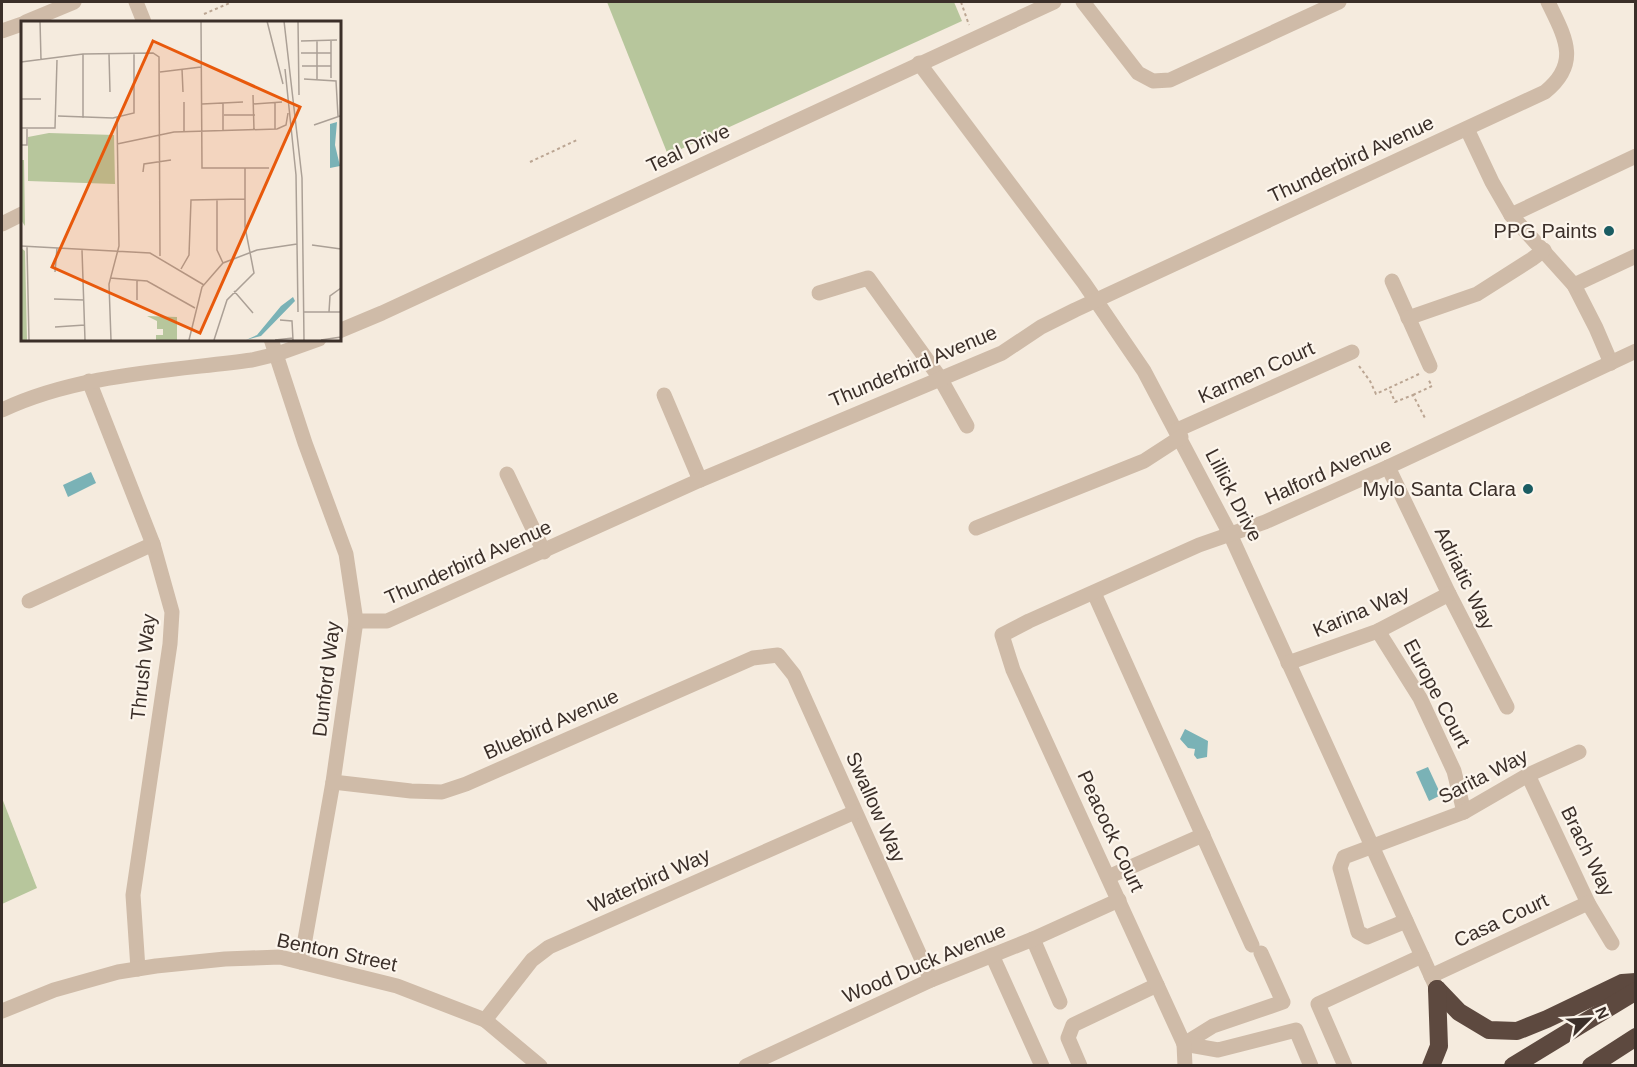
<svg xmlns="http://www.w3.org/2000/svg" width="1637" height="1067" viewBox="0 0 1637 1067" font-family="Helvetica,sans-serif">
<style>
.green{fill:#b7c69c}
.water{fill:#7ab2b6}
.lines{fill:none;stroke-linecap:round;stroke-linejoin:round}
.path{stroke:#bba592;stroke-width:2;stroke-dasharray:3 3;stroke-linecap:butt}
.minor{stroke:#cfbba8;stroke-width:15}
.highway{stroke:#5d493f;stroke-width:18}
.poi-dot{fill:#1a5c62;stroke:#fcf5ec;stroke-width:2}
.labels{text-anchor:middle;stroke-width:4.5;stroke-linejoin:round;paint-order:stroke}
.street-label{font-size:20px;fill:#3b2f29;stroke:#fcf5ec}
.poi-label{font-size:20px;fill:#3b2f29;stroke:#fcf5ec;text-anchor:end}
.inset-road{fill:none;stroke:#aba096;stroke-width:1.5}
.view{fill:#e8590c;fill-opacity:0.15;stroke:#e8590c;stroke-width:3}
.inset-edge{fill:none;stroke:#3b2f29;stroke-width:3}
</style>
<rect width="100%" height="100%" fill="#f5ebde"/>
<g class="green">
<polygon points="607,2 954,2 962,21 668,155"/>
<polygon points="2,798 37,888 2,904"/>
</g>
<g class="water">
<polygon points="91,472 96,483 68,497 63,485"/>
<polygon points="1185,729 1208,741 1207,757 1197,759 1194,755 1195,749 1188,748 1180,739"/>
<polygon points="1428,767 1441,795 1429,801 1416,772"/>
</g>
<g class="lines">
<g class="path">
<polyline points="961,2 969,25"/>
<polyline points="204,14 232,2"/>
<polyline points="530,162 577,140"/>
<polyline points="1359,366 1370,381 1376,394 1389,388"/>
<polyline points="1419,374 1389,388 1395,402 1413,395 1426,420"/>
<polyline points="1413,395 1432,386 1428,379"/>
</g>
<g class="minor">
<polyline points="136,2 144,22"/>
<polyline points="1083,2 1138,73 1153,81 1170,80 1339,2"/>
<polyline points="26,22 74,2"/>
<polyline points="2,31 22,24"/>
<polyline points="919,63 1084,283 1144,371 1230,534 1437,989"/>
<polyline points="1467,129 1492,182 1511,215 1574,285 1596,328 1611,363"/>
<polyline points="1511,215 1636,156"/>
<polyline points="2,224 22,214"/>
<polyline points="1392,281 1430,366"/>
<polyline points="1574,285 1636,256"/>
<polyline points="819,293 868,278 940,378 967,426"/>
<polyline points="1408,318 1477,294 1532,259 1544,250"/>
<polyline points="339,331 382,313 1054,2"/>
<polyline points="271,339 305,443 346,554 356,621 333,782 301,962"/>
<polyline points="89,381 153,544 172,612 170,644 133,895 138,969"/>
<polyline points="664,395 700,480"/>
<path d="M2,410C78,374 169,371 252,360L277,354L319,339"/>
<polyline points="1177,430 1352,352"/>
<polyline points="1388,467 1449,594 1507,707"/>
<polyline points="507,474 544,552"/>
<polyline points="976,528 1144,461 1181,437"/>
<polyline points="1094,593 1252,945"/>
<polyline points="29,601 153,544"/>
<path d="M356,621H387L700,480L1002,353L1041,327L1075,310L1545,92C1581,63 1565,37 1548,2"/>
<polyline points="1378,631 1420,698 1454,771 1464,812"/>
<polyline points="1288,663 1378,631 1449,594"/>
<polyline points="1528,775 1588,903 1612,943"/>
<polyline points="333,782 411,791 442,792 466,784 753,658 778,655 794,675 931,980"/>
<polyline points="1108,877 1203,835"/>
<polyline points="1406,921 1367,937 1358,932 1340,868 1344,857 1464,812 1528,775 1579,752"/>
<polyline points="1033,939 1060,1002"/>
<polyline points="992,955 1042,1066"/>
<polyline points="1431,976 1588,903"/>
<polyline points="2,1011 54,990 118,972 156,966 225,959 280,957 397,986 485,1020 540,1066"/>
<polyline points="485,1020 532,960 549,947 855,812"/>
<polyline points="1184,1044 1213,1026 1283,1002 1261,953"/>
<polyline points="1184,1044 1218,1050 1296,1030 1311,1066"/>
<polyline points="746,1066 931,980 1033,939 1119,900"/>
<polyline points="1080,1066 1068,1038 1073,1025 1157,985"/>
<polyline points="1185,1066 1184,1044 1013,670 1002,635 1029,621 1199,545 1265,522 1388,467 1636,351"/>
<polyline points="1345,1066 1318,1004 1422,956"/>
</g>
<g class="highway">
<polyline points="1437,989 1459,1012 1489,1030 1517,1031 1547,1019 1622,983 1636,982"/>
<polyline points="1431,1066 1439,1046 1437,989"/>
<polyline points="1513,1066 1636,991"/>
<polyline points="1591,1066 1636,1037"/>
</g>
</g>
<g class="poi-dot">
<circle cx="1609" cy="231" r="6"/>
<circle cx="1528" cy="489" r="6"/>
</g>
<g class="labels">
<g class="street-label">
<text transform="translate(688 148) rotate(-25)" y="7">Teal Drive</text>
<text transform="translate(1351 159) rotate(-25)" y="7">Thunderbird Avenue</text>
<text transform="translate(913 366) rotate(-23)" y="7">Thunderbird Avenue</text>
<text transform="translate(1256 372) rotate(-24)" y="7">Karmen Court</text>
<text transform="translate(1328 471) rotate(-24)" y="7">Halford Avenue</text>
<text transform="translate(1234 495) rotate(63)" y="7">Lillick Drive</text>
<text transform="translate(468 562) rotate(-24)" y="7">Thunderbird Avenue</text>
<text transform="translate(1465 578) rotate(64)" y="7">Adriatic Way</text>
<text transform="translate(1361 611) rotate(-23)" y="7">Karina Way</text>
<text transform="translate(143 667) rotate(-84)" y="7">Thrush Way</text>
<text transform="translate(326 679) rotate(-83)" y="7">Dunford Way</text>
<text transform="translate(1437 693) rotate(62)" y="7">Europe Court</text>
<text transform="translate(551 724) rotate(-24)" y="7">Bluebird Avenue</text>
<text transform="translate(1483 776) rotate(-27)" y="7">Sarita Way</text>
<text transform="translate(876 807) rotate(66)" y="7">Swallow Way</text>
<text transform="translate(1111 831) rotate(65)" y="7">Peacock Court</text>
<text transform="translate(1588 851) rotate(64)" y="7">Brach Way</text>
<text transform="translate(649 880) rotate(-24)" y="7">Waterbird Way</text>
<text transform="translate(1501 920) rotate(-25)" y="7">Casa Court</text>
<text transform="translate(337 952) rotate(12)" y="7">Benton Street</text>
<text transform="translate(924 963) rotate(-23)" y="7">Wood Duck Avenue</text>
</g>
<g class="poi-label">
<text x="1597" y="238">PPG Paints</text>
<text x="1516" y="496">Mylo Santa Clara</text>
</g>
</g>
<g transform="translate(21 21)">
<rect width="320" height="320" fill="#f5ebde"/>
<path d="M28,112L93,114L94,163L7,160V116ZM0,139H3L4,205L0,199ZM0,227L4,230L6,319H0ZM126,295L156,296V319H135V314H142V308H136V300Z" fill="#b7c69c"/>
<path d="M316,101L314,124L319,145L309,147V103ZM272,276L274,280L240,315L225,319L236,314L260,285Z" fill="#7ab2b6"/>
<path class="inset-road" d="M19,0L20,39M180,0L181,147H248M246,0L262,63M263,0L281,157L283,319M277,0L278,74M280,20L316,19M280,32H310M62,33V97M88,33L89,71M0,41L62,33L132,32L138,36L139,235M281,45H310M161,48L162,71M264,48L275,154L277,291M139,51L180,46M310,57V19M283,58L315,60L317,95M296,58V20M232,74L233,109M0,78H20M163,81V110M254,82V108M181,83L222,81M232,83L261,81M203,94H234M37,95L92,97L113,92V32M293,104L319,95M0,107H34L36,39M256,108L265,104L267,92M202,109V82M96,123L153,111L256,108M0,124H6V108M122,151L123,143L150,139M196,178V229L202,242M291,224L320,228M0,225L129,232L183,264M6,226L8,319M61,229L64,319M160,248L168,234L170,179L224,178M34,251L36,227M89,257L126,260L174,287M116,259V279M213,270L232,292M33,278L63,279M282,291H320M308,291L309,275L320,267M259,299L271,300L272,319M34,306L64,304M90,319L88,263L98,225L96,97M168,319L181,266L202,242L236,229L276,223M193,319L206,279L233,252L224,206V147M254,319L272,317M300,319L320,316"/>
<path class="view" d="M132,20L279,86L179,312L31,246Z"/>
<rect width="320" height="320" class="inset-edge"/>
</g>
<rect width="1637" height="1067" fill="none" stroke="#3b2f29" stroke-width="6"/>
<g transform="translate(1589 1019) rotate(66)" stroke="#fcf5ec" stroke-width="4.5" paint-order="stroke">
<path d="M0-4.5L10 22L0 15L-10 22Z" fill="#3b2f29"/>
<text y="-9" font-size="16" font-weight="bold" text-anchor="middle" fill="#3b2f29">N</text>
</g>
</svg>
